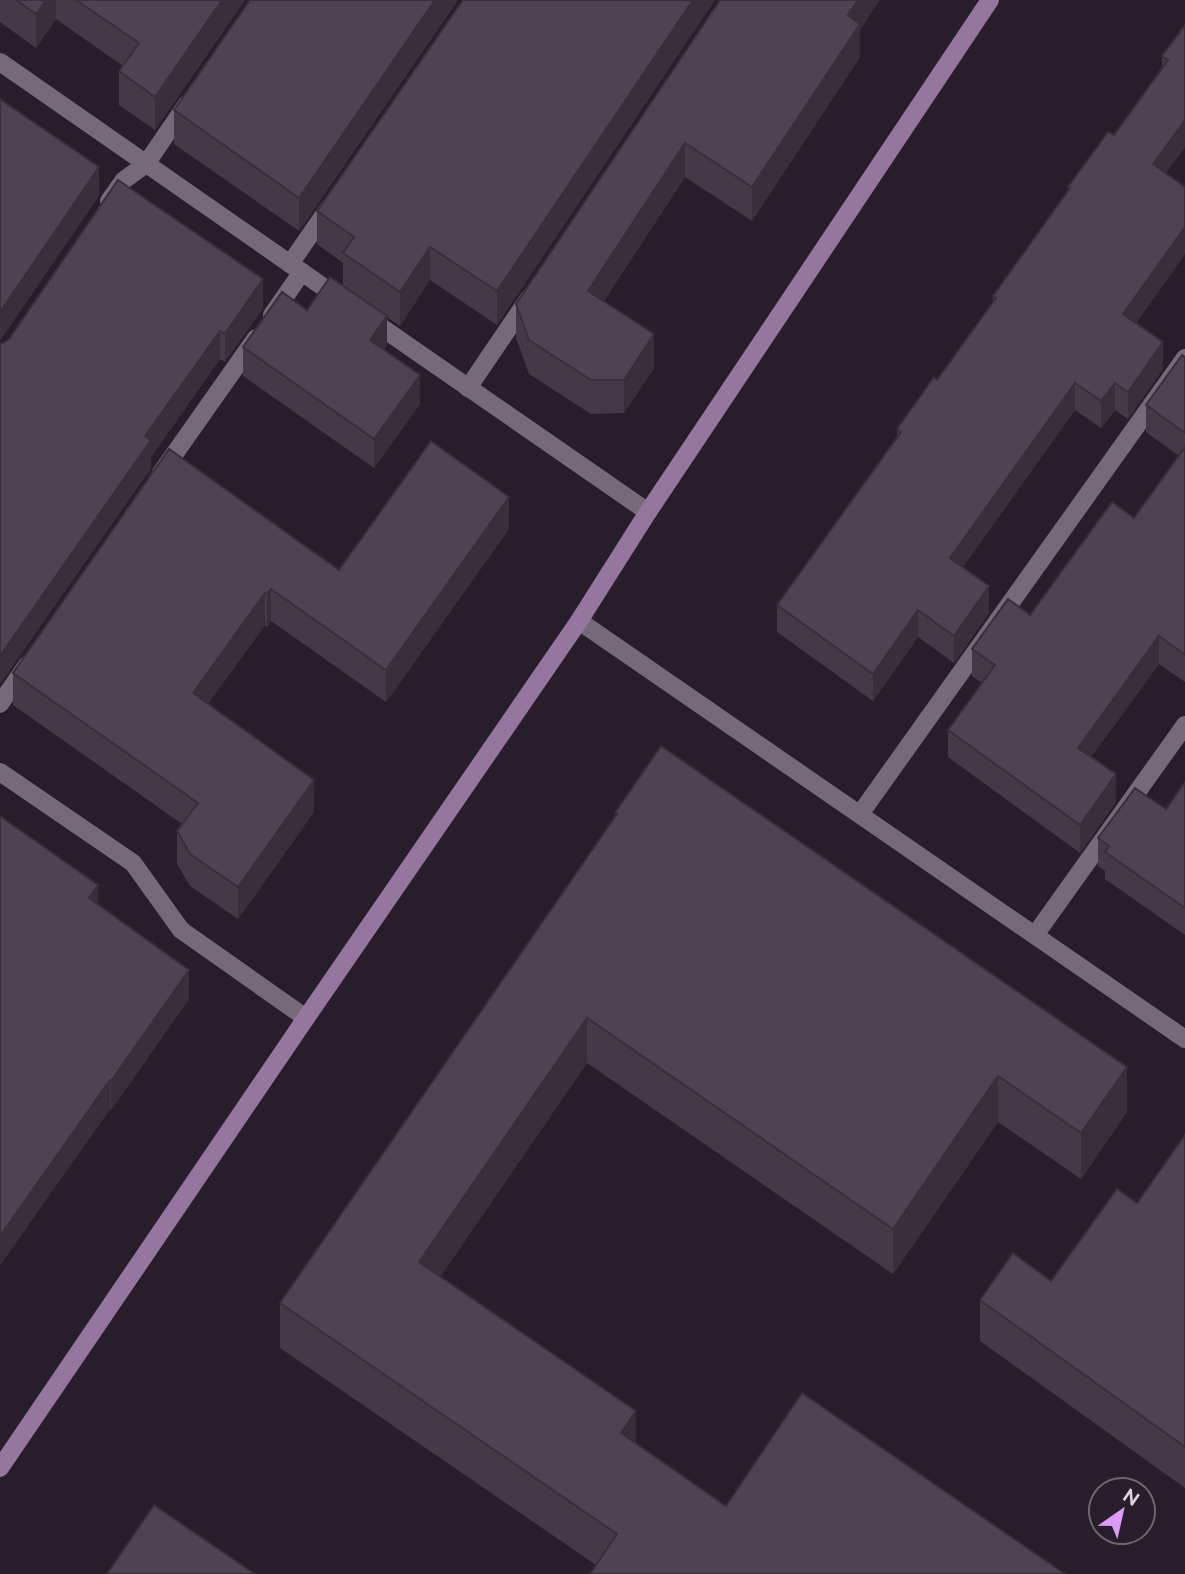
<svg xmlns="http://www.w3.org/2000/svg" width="1185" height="1574" viewBox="0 0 1185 1574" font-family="Raleway,sans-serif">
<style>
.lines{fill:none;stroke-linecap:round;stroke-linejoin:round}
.street{stroke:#76697a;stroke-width:18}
.secondary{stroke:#94769f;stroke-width:18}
.wall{fill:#433a47}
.shaded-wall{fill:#372f3a}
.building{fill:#4e4353;stroke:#372f3a;stroke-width:2}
</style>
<rect width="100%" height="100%" fill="#271d2b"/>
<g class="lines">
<g class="street">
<polyline points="0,62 342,300"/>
<polyline points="109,201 124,180 146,164 187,104"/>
<polyline points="290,264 330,206"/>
<polyline points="272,315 302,272"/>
<polyline points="368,318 648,512"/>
<polyline points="468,388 529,298"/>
<polyline points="161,473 256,338"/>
<polyline points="579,621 1185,1039"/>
<polyline points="0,704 27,665"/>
<polyline points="0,772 133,863 181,930 306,1018"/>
<polyline points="860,814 1185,358"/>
<polyline points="1035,935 1185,725"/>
</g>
<polyline class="secondary" points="0,1468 306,1018 579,621 648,512 990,0"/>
</g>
<g class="wall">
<polygon points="0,0 245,0 155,130 119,105 119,71 123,66 56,19 36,48 0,22"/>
<polygon points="250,0 458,0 299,231 174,144 174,110"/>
<polygon points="463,0 715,0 497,325 430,280 400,326 387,317 387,345 384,349 420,404 374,468 243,376 243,347 307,310 343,286 343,263 317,244 317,211"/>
<polygon points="720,0 860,30 860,57 752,221 685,177 604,301 654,368 624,413 591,414 529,374 516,338 516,304"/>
<polygon points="1185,25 1166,174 1185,254 1136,323 1163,369 1128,419 1115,410 1101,428 1075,410 963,567 989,613 954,663 918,637 873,701 777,632 777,605 897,437 897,429 937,380 993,304 993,296 1068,190 1068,187 1114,135 1162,67 1162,56"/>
<polygon points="263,308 225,362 220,359 151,457 151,468 0,684 0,344"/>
<polygon points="1185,357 1185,682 1159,664 1091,757 1116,802 1080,853 948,757 948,730 982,683 972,676 972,649 1030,615 1134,518 1179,456 1146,432 1146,405"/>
<polygon points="169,449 339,570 509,529 386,702 271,621 267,627 265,625 208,704 314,812 238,919 190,886 177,864 177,831 182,824 13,705 13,673"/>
<polygon points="1185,782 1185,935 1105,879 1105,871 1098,866 1098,838 1166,809"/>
<polygon points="615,813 1127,1112 1081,1179 998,1122 893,1274 587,1063 440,1277 636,1443 726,1506 1065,1574 596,1565 280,1348 280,1303 615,817"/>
<polygon points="0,816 98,904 189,999 111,1110 110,1109 0,1265"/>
<polygon points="1185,1135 1185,1488 980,1341 980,1300 1051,1281 1137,1203"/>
</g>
<g class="shaded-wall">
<polygon points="46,0 56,0 56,19 36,48 36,14"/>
<polygon points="222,0 245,0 155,130 155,97"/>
<polygon points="435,0 458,0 299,231 299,198"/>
<polygon points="693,0 715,0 497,325 497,291"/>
<polygon points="858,0 880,0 860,30 860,57 752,221 752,187 848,15"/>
<polygon points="1185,120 1185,147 1153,191 1153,164"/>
<polygon points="685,143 685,177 588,325 588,291"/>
<polygon points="99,167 99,196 0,341 0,312"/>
<polygon points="1185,227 1185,254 1123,341 1123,314"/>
<polygon points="430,247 430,280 400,326 400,292"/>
<polygon points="263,279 263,308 225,362 225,334"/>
<polygon points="387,316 387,345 370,369 370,340"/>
<polygon points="220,331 220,359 151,457 151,468 0,684 0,656 145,436"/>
<polygon points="654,334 654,368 624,413 624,380"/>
<polygon points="1163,342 1163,369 1128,419 1128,392"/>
<polygon points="420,375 420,404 374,468 374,439"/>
<polygon points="1075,383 1075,410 950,585 950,558"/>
<polygon points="1115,383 1115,410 1101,428 1101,401"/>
<polygon points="509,497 509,529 386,702 386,670"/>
<polygon points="989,586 989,613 954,663 954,636"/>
<polygon points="271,589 271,621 267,627 267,594"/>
<polygon points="265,593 265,625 193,725 193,693"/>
<polygon points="918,610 918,637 873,701 873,674"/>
<polygon points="1159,636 1159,664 1078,775 1078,748"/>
<polygon points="1116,774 1116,802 1080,853 1080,825"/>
<polygon points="314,780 314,812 238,919 238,887"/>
<polygon points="98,885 98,914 89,898"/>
<polygon points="189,970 189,999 111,1110 111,1081"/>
<polygon points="587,1018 587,1063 419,1308 419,1262"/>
<polygon points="1127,1067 1127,1112 1081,1179 1081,1133"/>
<polygon points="998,1076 998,1122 893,1274 893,1229"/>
<polygon points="110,1080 110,1109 0,1265 0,1236"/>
<polygon points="636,1411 636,1456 621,1433"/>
</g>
<g class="building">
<polygon points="16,0 46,0 36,14"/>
<polygon points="76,0 222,0 155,97 119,71 139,43"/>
<polygon points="250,0 435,0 299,198 174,110"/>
<polygon points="463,0 693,0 497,291 430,247 400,292 343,253 354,237 317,211"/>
<polygon points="720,0 858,0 848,15 860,24 752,187 685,143 588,291 654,334 624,380 591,380 529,340 516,304"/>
<polygon points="1185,25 1185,120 1153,164 1185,187 1185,227 1123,314 1163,342 1128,392 1115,383 1101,401 1075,383 950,558 989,586 954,636 918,610 873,674 777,605 901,432 897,429 934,377 937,380 996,298 993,296 1070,188 1068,187 1108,132 1114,135 1168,60 1162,56"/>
<polygon points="0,99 99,167 0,312"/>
<polygon points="118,180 263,279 225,334 220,331 145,436 151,440 0,656 0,344 5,342 9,339"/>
<polygon points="330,277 387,316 370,340 420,375 374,439 243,347 282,292 307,310"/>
<polygon points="1182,355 1185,357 1185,433 1146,405"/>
<polygon points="431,441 509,497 386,670 271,589 267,594 265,593 193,693 314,780 238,887 190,854 177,831 198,803 13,673 169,449 339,570"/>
<polygon points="1185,447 1185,655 1159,636 1078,748 1116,774 1080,825 948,730 995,665 972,649 1008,599 1030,615 1112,502 1134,518"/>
<polygon points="661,746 1127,1067 1081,1133 998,1076 893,1229 587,1018 419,1262 636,1411 621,1433 726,1506 802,1393 1065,1574 590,1574 617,1534 280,1303 617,814 615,813"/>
<polygon points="1185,782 1185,908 1105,852 1109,846 1098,838 1135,788 1166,809"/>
<polygon points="0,816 98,885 89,898 189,970 111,1081 110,1080 0,1236"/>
<polygon points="1185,1135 1185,1447 980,1300 1013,1253 1051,1281 1117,1189 1137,1203"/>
<polygon points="154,1505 255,1574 107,1574"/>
</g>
<g transform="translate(1122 1511) rotate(34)"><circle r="33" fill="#271d2b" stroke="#6f6672" stroke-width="2"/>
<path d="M0-5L12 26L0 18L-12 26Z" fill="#dc99f5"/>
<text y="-10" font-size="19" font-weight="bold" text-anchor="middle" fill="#dbd4dd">N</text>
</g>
</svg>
